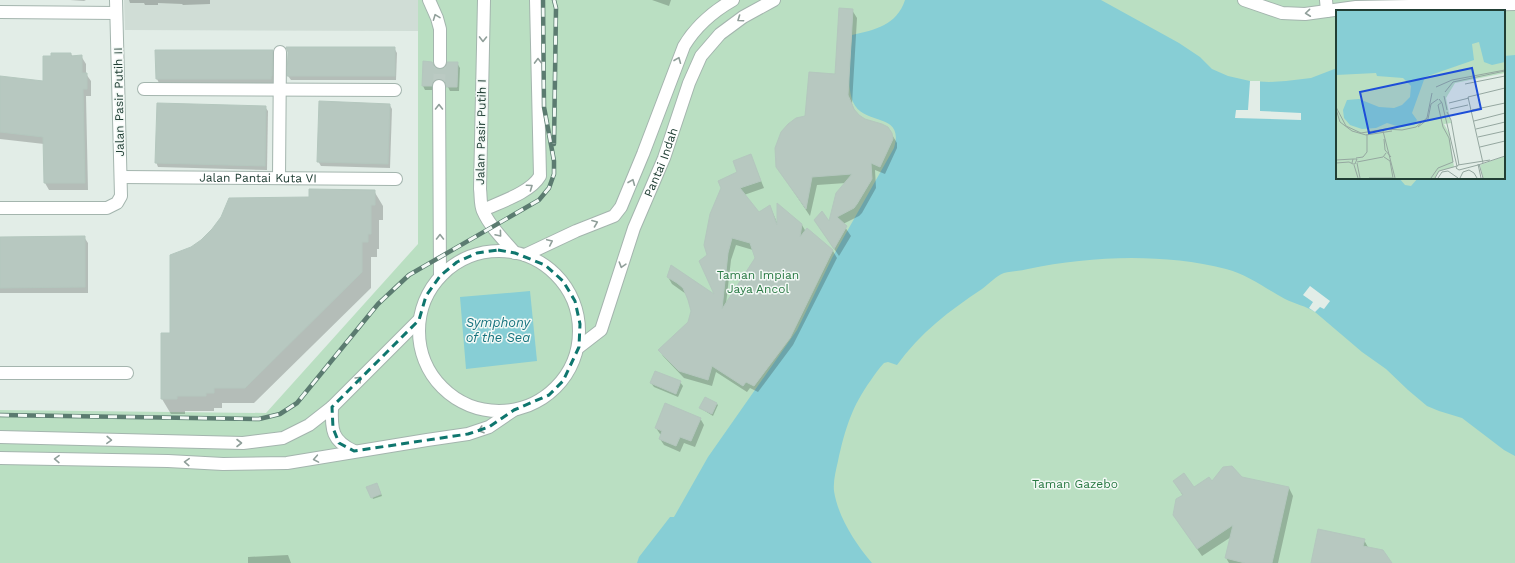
<svg xmlns="http://www.w3.org/2000/svg" width="1515" height="563" viewBox="0 0 1515 563" font-family="'Work Sans',sans-serif">
<style>
.built{fill:#d0ddd6}
.green{fill:#badfc2;fill-rule:evenodd}
.water{fill:#87ced5}
.pier{fill:#e2ede7}
.shadow{fill:#0003;fill-rule:evenodd}
.building{fill:#b7c8c0;stroke:#b4c7be;fill-rule:evenodd}
.lines{fill:none;stroke-linecap:round;stroke-linejoin:round}
.tertiary-tunnel{stroke:#bbcac3;stroke-width:12;stroke-dasharray:12 6;stroke-linecap:butt}
.minor-casing{stroke:#a4b5ae;stroke-width:14}
.tertiary-casing{stroke:#a4b5ae;stroke-width:14}
.minor{stroke:#fff;stroke-width:12}
.tertiary{stroke:#fff;stroke-width:12}
.rail-casing{stroke:#5b7b70;stroke-width:4.5}
.rail{stroke:#f3f9f6;stroke-width:3;stroke-dasharray:9;stroke-linecap:butt}
.oneway{stroke:#909f9a}
.marked{fill:none;stroke:#0f766e;stroke-width:3;stroke-dasharray:8 5;stroke-linejoin:round}
.labels{text-anchor:middle;stroke-width:3;stroke-linejoin:round;paint-order:stroke}
.street-label{font-size:12px;fill:#213f35;stroke:#f3f9f6}
.park-label{font-size:12px;fill:#297943;stroke:#f3f9f6}
.water-label{font-size:13px;font-style:italic;fill:#17747f;stroke:#f3f9f6}
.inset-road{fill:none;stroke:#95a7a0;stroke-width:1}
.view{fill:#1d4ed8;fill-opacity:0.15;stroke:#1d4ed8;stroke-width:2}
.inset-edge{fill:none;stroke:#213f35;stroke-width:2}
</style>
<rect width="100%" height="100%" fill="#e2ede7"/>
<polygon class="built" points="124,0 418,0 418,31 125,30"/>
<path class="green" d="M418,0H1515V563H0V410L266,413L418,244ZM1337,11H1504V178H1337Z"/>
<g class="water">
<path d="M905,0H1101L1179,43L1200,57L1212,69L1228,76L1250,81L1269,82L1286,81L1311,78L1337,68V178H1399L1405,185L1411,186L1418,178H1504V56L1515,55V456L1504,450L1462,418L1439,411L1427,406L1408,390L1386,369L1362,352L1315,312C1306,306 1295,304 1285,299C1266,289 1247,274 1226,269C1162,253 1091,256 1028,269C1020,271 1011,271 1004,273C996,276 989,284 982,289C950,310 919,334 897,365L888,362L884,363C879,368 875,374 871,380C852,406 845,429 838,461C836,470 833,481 834,491C838,517 855,543 872,563H637L639,557L670,517H674L708,457L797,330L832,258L894,148C905,111 864,127 853,102C846,86 851,52 852,35C875,30 897,25 905,0Z"/>
<polygon points="530,291 537,361 466,369 460,297"/>
</g>
<g class="pier">
<polygon points="1250,81 1260,81 1260,111 1301,113 1301,120 1235,118 1236,110 1248,110"/>
<polygon points="1310,286 1330,301 1324,309 1320,307 1315,312 1309,308 1313,302 1303,295"/>
</g>
<g class="shadow">
<polygon points="70,0 86,0 84,1"/>
<polygon points="129,0 210,0 210,4 183,5 182,4 158,3 158,5 145,5 144,3 130,3"/>
<polygon points="652,0 671,0 669,6"/>
<polygon points="852,10 857,18 852,104 856,114 864,120 888,128 897,143 897,148 885,174 875,170 876,188 862,213 859,216 843,224 851,236 839,256 815,221 829,223 846,183 817,185 810,216 777,167 806,117 836,76"/>
<polygon points="394,48 397,53 396,80 291,80 288,76"/>
<polygon points="272,51 275,55 274,80 273,80 273,83 159,83 157,79"/>
<polygon points="71,54 73,57 81,56 86,64 86,74 91,81 91,96 86,96 88,190 49,190 45,183 44,144 0,139 0,77 44,82 52,57"/>
<polygon points="457,63 460,68 459,91 450,91 447,85 442,82 434,90 425,90 423,86 435,68 439,71"/>
<polygon points="389,104 392,109 390,168 321,166 318,161"/>
<polygon points="265,107 268,111 267,170 158,167 156,162"/>
<path d="M751,156L764,188L744,195L759,213L770,206L778,225H802L806,232L807,230L833,251L837,258L793,345L758,392L750,388L747,392L716,372L712,386L684,378L663,356L659,350L689,323L692,311L686,294L672,284L668,277L717,297L708,256L738,172ZM736,245L753,250L756,258L726,304L731,260Z"/>
<polygon points="374,191 383,206 383,220 379,220 379,249 377,249 377,257 371,257 371,288 254,403 222,403 222,408 214,408 214,411 185,411 185,414 171,414 162,399 171,334 310,198"/>
<polygon points="84,237 88,243 88,293 0,293 0,238"/>
<polygon points="680,382 683,386 678,397 654,387 651,383"/>
<polygon points="717,404 718,405 713,416 700,408"/>
<polygon points="700,418 704,425 695,447 684,443 680,452 664,445 660,439 662,435 660,434 656,428"/>
<polygon points="1242,478 1289,488 1293,496 1278,563 1229,563 1226,558 1231,537 1202,556 1179,523 1183,496 1174,481 1193,489 1212,482"/>
<polygon points="378,486 382,496 373,499 368,487"/>
<polygon points="1364,540 1369,549 1390,563 1312,563"/>
<polygon points="288,555 291,563 248,563 248,557"/>
</g>
<g class="building">
<polygon points="839,8 853,9 848,95 854,109 859,115 865,119 882,124 888,127 892,133 893,139 880,167 871,163 872,179 857,204 854,208 837,217 847,226 834,249 814,220 822,211 829,221 836,193 852,174 812,177 806,209 776,167 775,148 781,132 788,124 796,118 805,116 809,72 835,74"/>
<polygon points="286,47 395,47 395,76 287,76 288,52"/>
<polygon points="155,50 273,50 272,76 271,76 271,79 156,79"/>
<polygon points="51,53 71,53 71,56 82,55 82,73 87,73 87,89 83,89 85,183 44,183 43,137 0,132 0,76 43,81 43,56 51,56"/>
<polygon points="423,61 432,62 434,66 440,69 444,68 447,62 458,62 457,87 446,87 445,82 439,79 435,80 432,86 422,86"/>
<polygon points="319,101 390,104 388,164 317,162"/>
<polygon points="157,103 266,106 265,166 155,163"/>
<path d="M751,154L761,181L740,188L759,212L770,205L777,225V203L802,224L800,237L807,228L833,250L790,338L754,386L746,382L743,386L712,366L708,380L679,371L658,350L688,322L691,311L688,300L683,288L677,283L667,277L671,265L714,294L699,261L707,255L704,245L710,214L721,188L718,181L737,172L733,161ZM732,238L750,243L755,258L722,309L728,253Z"/>
<polygon points="309,189 375,190 375,205 371,205 371,234 368,234 368,242 362,242 362,272 245,388 214,388 214,393 206,393 206,396 177,396 177,399 161,399 161,333 170,333 170,255 191,247 201,240 212,229 221,217 229,198 309,197"/>
<polygon points="85,236 85,287 0,288 0,237"/>
<polygon points="655,371 681,381 676,394 650,383"/>
<polygon points="705,397 717,403 712,414 699,408"/>
<polygon points="665,403 701,418 691,441 680,437 676,446 659,439 662,431 655,428"/>
<polygon points="1232,466 1242,477 1289,487 1272,563 1245,563 1225,558 1233,525 1197,549 1173,515 1176,499 1183,495 1173,481 1184,473 1194,487 1209,477 1212,481 1223,467"/>
<polygon points="377,483 381,494 371,498 366,487"/>
<polygon points="1318,529 1365,539 1363,546 1383,550 1392,563 1311,563"/>
</g>
<g class="lines">
<polyline class="tertiary-tunnel" points="439,86 440,62"/>
<g class="minor-casing">
<g id="minor">
<polyline points="1326,0 1327,11"/>
<polyline points="0,12 116,13"/>
<polyline points="144,89 395,90"/>
<path id="s1" d="M121,177L396,179"/>
<polyline points="279,178 280,52"/>
<polyline points="0,208 107,208 117,203 121,196 116,0"/>
<path d="M483,210C500,202 530,193 540,176L536,0"/>
<polyline points="0,373 127,373"/>
</g>
</g>
<g class="tertiary-casing">
<g id="tertiary">
<polyline points="429,0 437,18 440,29 440,62"/>
<path d="M484,0L480,189C481,196 480,205 483,211C490,227 504,240 515,253"/>
<polyline points="1244,0 1282,13 1305,14 1356,7 1515,4"/>
<polyline points="439,86 440,276"/>
<circle cx="499" cy="331" r="80"/>
<path d="M525,255L576,231L614,216L621,207L643,154L684,46C696,26 712,12 733,0"/>
<path id="s2" d="M579,347L601,330L634,228L664,158L689,83L701,56L720,34L743,17L774,0"/>
<path d="M332,407C331,430 332,441 354,451"/>
<polyline points="0,437 243,443 283,438 309,425 332,407 419,320"/>
<polyline points="0,458 168,461 223,464 287,463 427,440 468,434 489,427 514,410"/>
</g>
</g>
<use href="#minor" class="minor"/>
<use href="#tertiary" class="tertiary"/>
<g class="rail-casing">
<g id="rail">
<polyline points="554,0 556,8 554,144"/>
<polyline points="0,415 259,419 280,414 297,403 378,304 409,275 539,200 549,188 554,174 554,161 544,107 543,0"/>
</g>
</g>
<use href="#rail" class="rail"/>
</g>
<defs><path id="oneway-chevron" d="M-2-3.5L2.5 0L-2 3.5" fill="none" stroke-width="1.6" stroke-linecap="round" stroke-linejoin="round"/></defs>
<g class="oneway">
<use href="#oneway-chevron" transform="translate(1308 13) rotate(174)"/>
<use href="#oneway-chevron" transform="translate(436 17) rotate(-111)"/>
<use href="#oneway-chevron" transform="translate(740 19) rotate(145)"/>
<use href="#oneway-chevron" transform="translate(483 39) rotate(91)"/>
<use href="#oneway-chevron" transform="translate(678 60) rotate(-68)"/>
<use href="#oneway-chevron" transform="translate(538 61) rotate(-91)"/>
<use href="#oneway-chevron" transform="translate(439 107) rotate(-90)"/>
<use href="#oneway-chevron" transform="translate(632 182) rotate(-68)"/>
<use href="#oneway-chevron" transform="translate(530 187) rotate(-35)"/>
<use href="#oneway-chevron" transform="translate(595 223) rotate(-21)"/>
<use href="#oneway-chevron" transform="translate(499 234) rotate(50)"/>
<use href="#oneway-chevron" transform="translate(440 237) rotate(-90)"/>
<use href="#oneway-chevron" transform="translate(550 242) rotate(-25)"/>
<use href="#oneway-chevron" transform="translate(622 265) rotate(107)"/>
<use href="#oneway-chevron" transform="translate(359 379) rotate(-45)"/>
<use href="#oneway-chevron" transform="translate(481 430) rotate(161)"/>
<use href="#oneway-chevron" transform="translate(109 440) rotate(2)"/>
<use href="#oneway-chevron" transform="translate(239 443)"/>
<use href="#oneway-chevron" transform="translate(57 459) rotate(-179)"/>
<use href="#oneway-chevron" transform="translate(316 459) rotate(170)"/>
<use href="#oneway-chevron" transform="translate(187 462) rotate(-177)"/>
</g>
<path class="marked" d="M498,250L515,253L545,265L563,281L575,301L580,324L579,347L563,381L549,395L514,410L489,427L468,434L354,451L339,443L333,428L332,407L419,320L426,296L440,276L457,262L477,253Z"/>
<g class="labels">
<g class="street-label">
<text transform="translate(119 102) rotate(-91)" y="4">Jalan Pasir Putih II</text>
<text transform="translate(481 132) rotate(-89)" y="4">Jalan Pasir Putih I</text>
<text dy="4" stroke="none"><textPath href="#s2" startOffset="206">Pantai Indah</textPath></text>
<text dy="4" stroke="none"><textPath href="#s1" startOffset="137">Jalan Pantai Kuta VI</textPath></text>
</g>
<g class="park-label">
<text x="758" y="279">Taman Impian<tspan x="758" dy="14">Jaya Ancol</tspan></text>
<text x="1075" y="488">Taman Gazebo</text>
</g>
<g class="water-label">
<text x="498" y="327">Symphony<tspan x="498" dy="15">of the Sea</tspan></text>
</g>
</g>
<g transform="translate(1336 10)">
<rect width="169" height="169" fill="#e2ede7"/>
<path d="M169,1V63L119,73L110,88L115,113L108,114L113,123L118,157L103,161L99,168H0V17ZM169,146V168H147L144,155Z" fill="#badfc2"/>
<path d="M0,1H169V52L156,55L148,52L143,32L136,34L138,50L89,67L76,103L81,110L78,115L64,117L51,113L40,118L26,119L14,115L8,108L7,100L11,90L23,89L43,97L58,98L66,95L74,87L75,76L67,68L41,66L40,63L0,65Z" fill="#87ced5"/>
<path class="inset-road" d="M129,74L169,66M100,77L116,70L169,60M109,82L117,72L169,61M108,86L111,100M113,93L133,88M0,97L10,116L25,123L50,119L66,120L80,117L91,108L96,83M0,99L4,112L16,121L30,125L56,121M114,99L132,95M136,100L169,93M111,102L115,110L123,155M138,111L169,103M82,117L92,109L95,94L102,89M140,119L169,112M47,121L59,168M142,127L169,121M48,129L49,140L55,147M144,137L169,131M48,147L54,151L57,168M20,148L27,147L31,142V124M0,150L17,149M154,150L122,155L120,158L123,160L142,155L169,146M21,152L47,147L50,143M0,153L13,152L17,154H19L21,149H17L16,153M21,153L24,168M147,153L132,87L169,78M142,154L145,168M143,154L147,168M18,155L22,168M33,168H56M95,168L102,158L117,152L113,128L107,117L102,95L106,92M99,168L103,161L121,156L106,93L103,89M102,168L106,162L112,161L122,168M124,168L127,162L133,160L138,163L141,168"/>
<path class="view" d="M136,58L145,99L33,123L24,82Z"/>
<rect width="169" height="169" class="inset-edge"/>
</g>
</svg>
